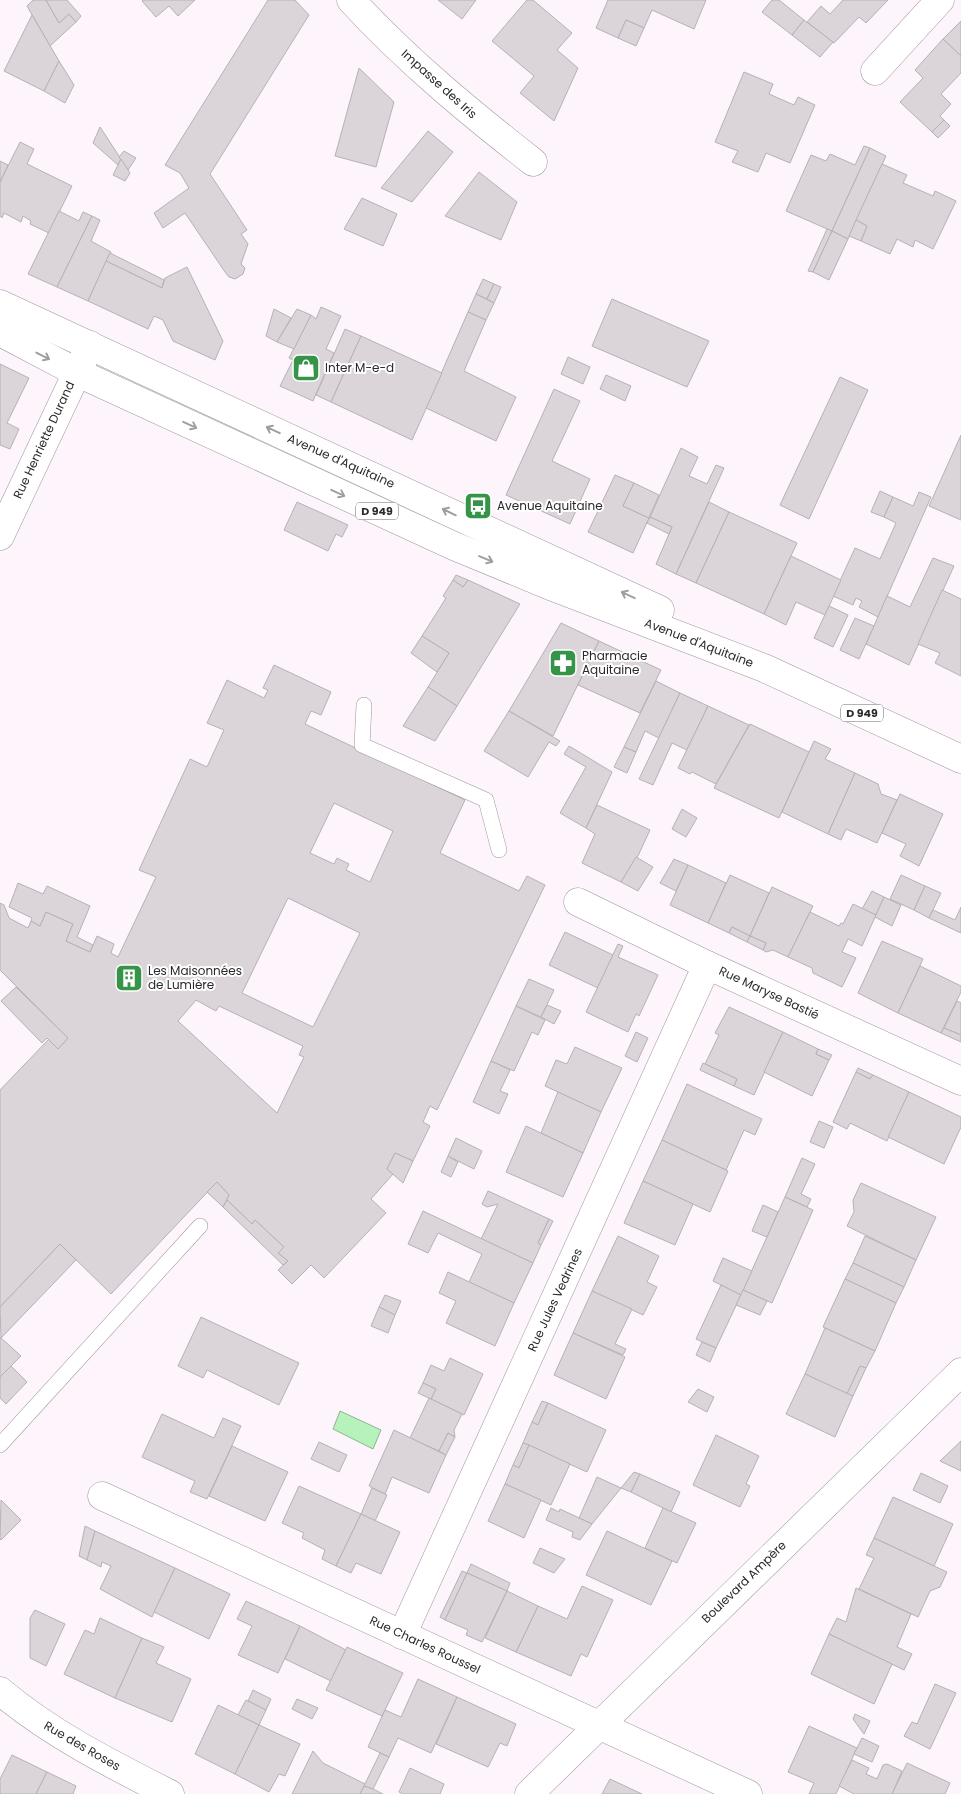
<svg xmlns="http://www.w3.org/2000/svg" width="961" height="1794" viewBox="0 0 961 1794" font-family="Poppins,sans-serif">
<style>
.water{fill:#b7f1bc;stroke:#8db590}
.building{fill:#dbd4d9;stroke:#b7b0b6;fill-rule:evenodd}
.lines{fill:none;stroke-linecap:round;stroke-linejoin:round}
.service-casing{stroke:#9d969b;stroke-width:16}
.minor-casing{stroke:#9d969b;stroke-width:29}
.tertiary-casing{stroke:#9d969b;stroke-width:29}
.primary-casing{stroke:#9d969b;stroke-width:29}
.service{stroke:#fff;stroke-width:15}
.minor{stroke:#fff;stroke-width:28}
.tertiary{stroke:#fff;stroke-width:28}
.primary{stroke:#fff;stroke-width:28}
.oneway{stroke:#a09fa0}
.labels{text-anchor:middle;stroke-width:4;stroke-linejoin:round;paint-order:stroke}
.shield{fill:#fff;stroke:#6b696b;stroke-width:1}
.shield-label{font-size:11px;font-weight:bold;fill:#2b292b}
.street-label{font-size:12px;fill:#2b292b;stroke:#fff}
.poi-label{font-size:12px;fill:#2b292b;stroke:#fff;text-anchor:start}
</style>
<rect width="100%" height="100%" fill="#fdf5fb"/>
<polygon class="water" points="340,1411 381,1430 373,1449 333,1429"/>
<g class="building">
<polygon points="33,0 46,0 59,23 69,14 76,22 50,46 27,6"/>
<polygon points="46,0 67,0 81,16 76,22 69,14 59,23"/>
<polygon points="143,0 195,0 178,16 169,6 156,17 142,1"/>
<polygon points="268,0 295,0 309,15 210,174 247,230 241,234 248,244 241,264 245,268 243,274 235,279 229,277 225,272 185,213 163,228 154,213 189,188 180,173 165,165"/>
<polygon points="438,0 476,0 462,19"/>
<polygon points="527,0 533,0 572,33 557,50 578,68 554,121 520,93 534,76 492,41"/>
<polygon points="608,0 706,0 694,29 652,10 644,28 626,20 618,38 596,28"/>
<polygon points="772,0 779,0 804,20 792,35 762,12"/>
<polygon points="843,0 888,0 866,23 859,17 834,43 807,22 821,6 830,14"/>
<polygon points="32,15 59,61 44,91 4,71"/>
<polygon points="626,20 644,28 636,46 618,38"/>
<polygon points="804,20 833,42 820,57 792,35"/>
<polygon points="961,21 961,56 943,39"/>
<polygon points="943,39 961,56 961,73 941,94 951,104 940,116 944,120 932,132 900,102 923,78 915,70"/>
<polygon points="59,61 74,85 65,103 44,91"/>
<polygon points="359,68 394,102 376,167 335,156"/>
<polygon points="744,72 773,84 769,94 794,105 798,97 815,105 790,163 766,153 758,172 732,162 738,151 715,142"/>
<polygon points="944,120 950,126 938,138 932,132"/>
<polygon points="100,127 121,159 118,165 93,143"/>
<polygon points="428,131 453,152 412,202 381,188"/>
<polygon points="20,142 34,149 27,164 72,186 49,233 30,224 31,221 23,216 21,222 4,213 2,218 0,216 0,182"/>
<polygon points="864,146 870,148 832,231 786,211 811,155 826,161 830,154 855,165"/>
<polygon points="870,148 886,156 848,239 832,231"/>
<polygon points="124,151 136,158 128,170 119,157"/>
<polygon points="121,159 130,173 125,181 113,175"/>
<polygon points="0,161 8,165 0,182"/>
<polygon points="882,164 907,175 903,183 933,196 935,191 956,201 933,249 915,240 913,247 897,239 890,254 861,241 867,226 856,220"/>
<polygon points="479,172 517,202 501,240 445,216"/>
<polygon points="362,198 397,214 383,246 344,229"/>
<polygon points="59,211 79,221 83,212 92,216 57,287 28,274"/>
<polygon points="92,216 100,220 91,241 111,252 88,301 57,287"/>
<polygon points="856,220 867,226 861,241 849,236"/>
<polygon points="827,229 832,231 813,272 808,271"/>
<polygon points="832,231 848,239 829,280 813,272"/>
<polygon points="110,253 164,280 162,288 106,261"/>
<polygon points="106,261 162,288 165,278 187,267 223,341 215,360 173,341 163,320 154,316 148,329 88,301"/>
<polygon points="483,279 494,284 487,299 476,294"/>
<polygon points="494,284 501,287 494,303 487,299"/>
<polygon points="476,294 494,303 486,320 468,312"/>
<polygon points="612,299 709,341 687,387 592,346"/>
<polygon points="321,307 341,316 326,349 334,353 313,401 280,386 293,360 289,358 311,315 316,319"/>
<polygon points="274,309 291,318 277,342 266,336"/>
<polygon points="297,309 311,315 294,349 277,342"/>
<polygon points="468,312 486,320 464,371 516,397 496,441 426,408"/>
<polygon points="345,329 361,336 331,402 316,395"/>
<polygon points="361,336 442,373 412,440 331,402"/>
<polygon points="568,357 590,367 583,384 561,374"/>
<polygon points="0,364 29,378 7,423 19,429 10,449 0,445"/>
<polygon points="606,375 631,386 625,401 600,389"/>
<polygon points="840,377 868,390 809,519 780,505"/>
<polygon points="554,389 580,401 552,461 590,479 570,524 506,495"/>
<polygon points="961,435 961,520 929,506"/>
<polygon points="681,448 698,457 689,476 707,484 716,465 724,468 676,574 656,564 672,527 650,517"/>
<polygon points="615,475 634,483 623,506 649,518 633,553 588,532"/>
<polygon points="634,483 659,495 649,518 623,506"/>
<polygon points="880,491 893,497 884,517 871,512"/>
<polygon points="919,492 931,497 878,617 859,607 862,601 856,598 853,605 833,596 855,548 880,559 896,523 884,517 893,497 913,506"/>
<polygon points="297,502 348,525 342,537 336,534 328,551 284,530"/>
<polygon points="709,502 729,512 696,583 676,574"/>
<polygon points="729,512 797,543 764,614 696,583"/>
<polygon points="650,517 672,527 669,534 647,523"/>
<polygon points="791,556 841,580 825,615 796,602 786,625 764,614"/>
<polygon points="933,558 954,566 909,665 866,644 887,596 910,607"/>
<polygon points="456,575 468,580 463,587 453,580"/>
<polygon points="453,580 463,587 468,580 520,604 457,706 428,687 449,653 422,636 446,598 443,596"/>
<polygon points="942,590 961,599 961,676 935,663 940,653 918,644"/>
<polygon points="829,606 848,615 833,647 814,638"/>
<polygon points="855,618 874,626 859,659 840,650"/>
<polygon points="561,623 599,641 553,736 509,711"/>
<polygon points="422,636 449,653 437,672 411,653"/>
<polygon points="599,641 661,670 640,713 578,685"/>
<path d="M274,665L331,692L321,715L311,711L305,724L465,800L440,853L519,891L527,876L545,885L437,1110L430,1106L423,1122L430,1126L413,1161L395,1153L387,1169L393,1174L371,1199L386,1213L324,1278L311,1265L292,1284L278,1270L288,1261L278,1253L284,1247L255,1220L252,1224L226,1199L229,1195L217,1182L111,1294L60,1244L0,1307V1090L49,1039L58,1049L68,1038L0,970V903L4,905L9,918L28,928L31,921L40,926L46,912L73,924L66,941L90,952L97,936L114,944L111,953L118,957L156,877L139,870L190,759L207,767L224,730L207,723L227,680L264,698L268,690L263,688ZM334,803L393,831L370,882L346,870L349,864L337,858L334,864L310,853ZM288,898L360,933L313,1027L242,993ZM196,1000L216,1011L219,1006L303,1046L299,1055L304,1057L277,1113L178,1021Z"/>
<polygon points="656,681 680,693 659,738 645,731 636,752 624,747"/>
<polygon points="428,687 457,706 435,741 403,726"/>
<polygon points="680,693 708,706 687,750 672,743 653,785 639,779"/>
<polygon points="708,706 749,725 716,784 692,772 690,774 678,768"/>
<polygon points="509,711 560,741 556,746 549,742 528,777 484,751"/>
<polygon points="750,724 809,752 779,818 714,788"/>
<polygon points="814,741 831,749 825,759 855,773 828,834 782,812"/>
<polygon points="569,746 612,772 586,828 560,813 586,767 564,754"/>
<polygon points="624,747 636,752 627,773 614,767"/>
<polygon points="855,773 878,784 881,794 897,800 877,843 846,829 841,840 828,834"/>
<polygon points="900,794 943,814 919,866 900,856 906,844 882,833"/>
<polygon points="597,805 650,830 637,858 621,882 582,863 595,834 586,828"/>
<polygon points="682,809 697,818 686,837 672,829"/>
<polygon points="636,857 653,867 638,891 621,882"/>
<polygon points="674,859 688,865 676,891 660,883"/>
<polygon points="688,865 726,883 708,923 670,905"/>
<polygon points="730,875 769,893 750,936 732,927 729,933 708,923"/>
<polygon points="901,875 925,886 914,910 890,899"/>
<polygon points="18,883 43,894 47,886 90,906 77,937 93,945 90,952 66,941 73,924 46,912 40,926 31,921 32,918 9,907"/>
<polygon points="925,886 941,893 929,918 914,910"/>
<polygon points="772,887 813,906 788,957 773,950 766,952 763,950 766,943 750,936"/>
<polygon points="872,891 884,897 876,915 862,909"/>
<polygon points="884,897 901,905 892,926 875,917"/>
<polygon points="853,904 876,915 862,946 848,939 842,952 856,958 842,987 813,973 812,968 788,957 810,912 839,926 841,923 843,924"/>
<polygon points="961,907 961,933 929,918 933,910 955,920"/>
<polygon points="732,927 750,936 747,942 729,933"/>
<polygon points="565,932 613,955 598,988 549,965"/>
<polygon points="750,936 766,943 763,950 747,942"/>
<polygon points="882,941 923,959 898,1013 858,993"/>
<polygon points="618,944 623,946 618,957 658,975 639,1016 636,1014 628,1032 586,1012"/>
<polygon points="920,966 961,986 961,992 941,1033 898,1013"/>
<polygon points="529,979 554,990 541,1017 516,1006"/>
<polygon points="16,987 68,1038 58,1049 47,1038 42,1043 1,1001"/>
<polygon points="957,1001 961,1003 961,1035 944,1028"/>
<polygon points="547,1005 561,1011 554,1024 541,1017"/>
<polygon points="516,1006 545,1020 538,1035 532,1032 514,1071 491,1061"/>
<polygon points="729,1007 783,1032 754,1095 734,1086 737,1079 705,1064 719,1035 715,1033"/>
<polygon points="944,1028 961,1035 961,1042 941,1033"/>
<polygon points="636,1032 648,1038 637,1062 625,1056"/>
<polygon points="783,1032 818,1049 816,1054 829,1060 812,1096 764,1072"/>
<polygon points="575,1047 622,1068 601,1112 545,1086 556,1060 567,1064"/>
<polygon points="818,1049 832,1055 829,1060 816,1054"/>
<polygon points="491,1061 510,1070 500,1091 508,1094 499,1114 473,1102"/>
<polygon points="703,1063 737,1079 734,1086 700,1070"/>
<polygon points="858,1068 873,1075 870,1079 856,1072"/>
<polygon points="856,1072 870,1079 873,1075 909,1092 887,1141 850,1123 847,1129 833,1122"/>
<polygon points="687,1084 762,1119 755,1135 744,1130 726,1170 662,1140"/>
<polygon points="558,1092 601,1112 583,1153 541,1133"/>
<polygon points="909,1092 961,1117 961,1127 944,1164 888,1137"/>
<polygon points="819,1121 833,1127 824,1148 810,1142"/>
<polygon points="526,1126 583,1153 563,1197 506,1172"/>
<polygon points="456,1138 482,1151 474,1169 448,1156"/>
<polygon points="662,1140 728,1171 710,1212 643,1181"/>
<polygon points="395,1153 413,1161 403,1183 387,1169"/>
<polygon points="448,1156 458,1162 451,1177 441,1172"/>
<polygon points="802,1158 815,1164 801,1194 811,1199 807,1207 785,1197"/>
<polygon points="643,1181 693,1204 675,1245 624,1223"/>
<polygon points="217,1182 229,1195 223,1207 207,1192"/>
<polygon points="861,1183 936,1217 916,1260 847,1226 854,1212 853,1200"/>
<polygon points="488,1191 549,1219 538,1243 541,1245 533,1263 481,1239 498,1204 487,1207 482,1204"/>
<polygon points="785,1197 813,1210 772,1303 743,1290"/>
<polygon points="227,1200 252,1224 255,1220 284,1247 278,1253 288,1261 283,1265 223,1207"/>
<polygon points="763,1205 778,1212 767,1237 752,1231"/>
<polygon points="423,1211 533,1263 514,1303 469,1282 482,1254 438,1233 428,1253 408,1244"/>
<polygon points="549,1219 553,1221 541,1245 538,1243"/>
<polygon points="618,1236 659,1256 647,1282 657,1287 643,1315 592,1291"/>
<polygon points="865,1236 916,1260 904,1287 853,1263"/>
<polygon points="60,1244 76,1260 1,1338 0,1307"/>
<polygon points="723,1258 752,1271 741,1295 713,1281"/>
<polygon points="853,1263 904,1287 896,1303 845,1279"/>
<polygon points="448,1272 514,1303 495,1346 446,1323 456,1301 439,1293"/>
<polygon points="845,1279 896,1303 875,1351 823,1327"/>
<polygon points="721,1285 741,1295 716,1348 696,1339"/>
<polygon points="743,1290 767,1301 760,1315 736,1305"/>
<polygon points="592,1291 632,1309 615,1344 626,1349 623,1355 573,1333"/>
<polygon points="385,1295 401,1301 395,1315 379,1307"/>
<polygon points="379,1307 395,1315 388,1333 371,1326"/>
<polygon points="201,1317 299,1363 279,1405 207,1370 203,1378 178,1366"/>
<polygon points="825,1328 875,1351 866,1368 860,1366 847,1394 805,1374"/>
<polygon points="573,1333 625,1357 606,1399 554,1375"/>
<polygon points="0,1337 21,1356 0,1377"/>
<polygon points="702,1342 716,1348 710,1362 696,1355"/>
<polygon points="450,1358 483,1374 464,1415 431,1399 436,1389 423,1383 431,1365 444,1371"/>
<polygon points="11,1366 27,1382 6,1404 0,1398 0,1377"/>
<polygon points="860,1366 866,1368 853,1396 847,1394"/>
<polygon points="805,1374 853,1396 835,1437 786,1414"/>
<polygon points="423,1383 436,1389 431,1399 418,1393"/>
<polygon points="698,1389 714,1397 707,1412 688,1402"/>
<polygon points="429,1398 462,1414 454,1430 455,1437 448,1433 439,1451 410,1438"/>
<polygon points="542,1401 548,1403 538,1425 532,1422"/>
<polygon points="548,1403 606,1430 587,1472 523,1443 532,1422 538,1425"/>
<polygon points="162,1414 214,1438 223,1418 241,1426 207,1499 190,1492 195,1481 142,1457"/>
<polygon points="394,1430 446,1455 429,1493 392,1477 385,1494 369,1486"/>
<polygon points="448,1433 455,1437 446,1455 439,1451"/>
<polygon points="716,1435 759,1456 746,1484 750,1486 740,1507 693,1485"/>
<polygon points="961,1441 961,1471 940,1461"/>
<polygon points="319,1442 347,1455 339,1472 311,1459"/>
<polygon points="523,1443 529,1445 519,1468 513,1465"/>
<polygon points="529,1445 570,1464 551,1505 505,1484 513,1465 519,1468"/>
<polygon points="232,1446 288,1472 265,1521 209,1496"/>
<polygon points="634,1472 640,1474 631,1492 621,1488"/>
<polygon points="921,1473 948,1486 940,1503 913,1490"/>
<polygon points="640,1474 680,1492 671,1512 631,1492"/>
<polygon points="597,1477 621,1488 592,1524 579,1518"/>
<polygon points="505,1484 541,1500 524,1538 488,1521"/>
<polygon points="299,1486 361,1514 336,1566 322,1559 325,1550 302,1538 304,1533 282,1523"/>
<polygon points="372,1488 387,1495 375,1521 361,1514"/>
<polygon points="893,1497 953,1524 934,1566 874,1538"/>
<polygon points="1,1500 21,1520 1,1540 0,1539"/>
<polygon points="551,1508 559,1512 560,1509 592,1524 580,1540 572,1537 573,1532 546,1520"/>
<polygon points="663,1508 696,1523 677,1563 645,1548"/>
<polygon points="361,1514 400,1532 381,1574 356,1563 351,1573 336,1566"/>
<polygon points="85,1526 95,1531 87,1560 79,1556"/>
<polygon points="95,1531 175,1568 152,1617 100,1589 111,1566 102,1562 101,1567 87,1560"/>
<polygon points="607,1531 672,1561 651,1605 586,1575"/>
<polygon points="874,1538 947,1572 940,1587 930,1591 918,1617 859,1589 874,1558 866,1555"/>
<polygon points="540,1548 565,1559 554,1573 533,1563"/>
<polygon points="471,1564 510,1583 507,1591 467,1573"/>
<polygon points="175,1568 230,1594 209,1639 154,1612"/>
<polygon points="462,1571 467,1573 445,1620 440,1617"/>
<polygon points="467,1573 507,1591 482,1642 466,1635 468,1630 445,1620"/>
<polygon points="582,1586 613,1600 587,1657 581,1654 571,1676 516,1652 538,1606 567,1619"/>
<polygon points="856,1588 911,1614 897,1647 912,1654 904,1670 829,1634 837,1618 846,1622"/>
<polygon points="507,1591 538,1606 516,1652 485,1638"/>
<polygon points="246,1601 300,1626 278,1673 238,1655 252,1626 237,1619"/>
<polygon points="35,1610 65,1624 46,1666 30,1658 30,1618"/>
<polygon points="100,1618 142,1638 115,1698 64,1674 85,1630 94,1634"/>
<polygon points="300,1626 346,1650 331,1681 285,1659"/>
<polygon points="829,1634 892,1664 874,1704 811,1674"/>
<polygon points="142,1638 164,1647 156,1663 191,1679 172,1722 115,1698"/>
<polygon points="347,1647 403,1673 382,1716 326,1690"/>
<polygon points="418,1679 457,1697 431,1753 398,1738 389,1757 368,1747 385,1710 401,1717"/>
<polygon points="935,1684 956,1693 930,1749 904,1736 912,1722 917,1724"/>
<polygon points="253,1690 271,1699 266,1710 248,1701"/>
<polygon points="457,1697 516,1724 507,1746 500,1743 488,1767 436,1744"/>
<polygon points="297,1699 318,1708 312,1719 292,1709"/>
<polygon points="246,1700 266,1710 259,1725 238,1715"/>
<polygon points="218,1705 259,1725 235,1774 195,1754"/>
<polygon points="855,1714 870,1721 864,1734 853,1719"/>
<polygon points="259,1725 300,1744 285,1776 279,1774 269,1792 235,1774"/>
<polygon points="809,1726 857,1748 836,1794 809,1794 814,1783 788,1772"/>
<polygon points="862,1738 879,1746 872,1762 854,1754"/>
<polygon points="313,1751 323,1763 365,1784 360,1794 292,1794"/>
<polygon points="380,1753 389,1757 373,1789 364,1786"/>
<polygon points="12,1755 47,1772 36,1794 0,1794 0,1779"/>
<polygon points="852,1760 869,1768 866,1774 877,1779 883,1765 887,1764 902,1771 892,1794 854,1794 839,1786"/>
<polygon points="907,1763 950,1783 945,1794 892,1794"/>
<polygon points="410,1768 444,1784 440,1794 403,1794 399,1792"/>
<polygon points="47,1772 76,1786 73,1794 36,1794"/>
<polygon points="610,1779 642,1794 602,1794"/>
<polygon points="364,1786 373,1789 383,1794 360,1794"/>
</g>
<g class="lines">
<g class="service-casing">
<g id="service">
<polyline points="364,705 362,745 486,800 499,850"/>
<polyline points="0,1445 200,1226"/>
</g>
</g>
<g class="minor-casing">
<g id="minor">
<path d="M351,0C406,60 469,112 533,162"/>
<polyline points="875,71 940,0"/>
<polyline points="0,536 90,345"/>
<polyline points="578,902 707,965 961,1081"/>
<polyline points="102,1496 748,1794"/>
<polyline points="402,1635 707,965"/>
<path d="M0,1691C51,1734 111,1764 170,1794"/>
</g>
</g>
<g class="tertiary-casing">
<polyline id="tertiary" points="529,1794 961,1372"/>
</g>
<g class="primary-casing">
<g id="primary">
<polyline points="0,304 660,610"/>
<polyline points="0,332 76,372 454,546 553,587 764,668 961,759"/>
</g>
</g>
<use href="#service" class="service"/>
<use href="#minor" class="minor"/>
<use href="#tertiary" class="tertiary"/>
<use href="#primary" class="primary"/>
</g>
<defs><path id="oneway-shaft" d="M-6 0H5M1.5-3L5.5 0L1.5 3" fill="none" stroke-width="1.6" stroke-linecap="round" stroke-linejoin="round" transform="scale(1.25)"/></defs>
<g class="oneway">
<use href="#oneway-shaft" transform="translate(43 356) rotate(27)"/>
<use href="#oneway-shaft" transform="translate(190 425) rotate(25)"/>
<use href="#oneway-shaft" transform="translate(273 430) rotate(-155)"/>
<use href="#oneway-shaft" transform="translate(338 493) rotate(25)"/>
<use href="#oneway-shaft" transform="translate(449 512) rotate(-154)"/>
<use href="#oneway-shaft" transform="translate(486 559) rotate(23)"/>
<use href="#oneway-shaft" transform="translate(628 595) rotate(-155)"/>
</g>
<defs>
<g id="shop-square" transform="scale(1.4375)"><rect x="-9" y="-9" width="18" height="18" rx="4" fill="#359448" stroke="#fff"/><path d="M-5-2.5h2.3a2.7 3.5 0 0 1 5.4 0H5L5.5 6h-11ZM-1.5-2.5h3a1.5 2.3 0 0 0-3 0Z" fill="#fff"/></g>
<g id="bus-square" transform="scale(1.4375)"><rect x="-9" y="-9" width="18" height="18" rx="4" fill="#359448" stroke="#fff"/><path d="M-5-6H5V4H4V6H2V4H-2V6H-4V4H-5ZM-3.5-4V0h7V-4ZM-3.5 1.2v1.5H-2V1.2ZM2 1.2v1.5H3.5V1.2Z" fill="#fff"/></g>
<g id="pharmacy-square" transform="scale(1.4375)"><rect x="-9" y="-9" width="18" height="18" rx="4" fill="#359448" stroke="#fff"/><path d="M-2-6h4v4h4v4h-4v4h-4v-4h-4v-4h4Z" fill="#fff"/></g>
<g id="building-square" transform="scale(1.4375)"><rect x="-9" y="-9" width="18" height="18" rx="4" fill="#359448" stroke="#fff"/><path d="M-4-6H4V6H1V3H-1V6H-4ZM-2.5-4.3h1.7v1.8h-1.7ZM.8-4.3h1.7v1.8H.8ZM-2.5-1h1.7V.8h-1.7ZM.8-1h1.7V.8H.8Z" fill="#fff"/></g>
</defs>
<g fill-rule="evenodd">
<use href="#shop-square" x="306" y="368"/>
<use href="#bus-square" x="478" y="506"/>
<use href="#pharmacy-square" x="563" y="663"/>
<use href="#building-square" x="129" y="978"/>
</g>
<g class="labels">
<g class="shield">
<rect x="356" y="502.5" width="42" height="17" rx="4"/>
<rect x="841" y="704.5" width="42" height="17" rx="4"/>
</g>
<g class="shield-label">
<text x="377" y="515">D 949</text>
<text x="862" y="717">D 949</text>
</g>
<g class="street-label">
<text transform="translate(439 84) rotate(42)" y="4">Impasse des Iris</text>
<text transform="translate(44 440) rotate(-65)" y="4">Rue Henriette Durand</text>
<text transform="translate(341 461) rotate(24)" y="4">Avenue d'Aquitaine</text>
<text transform="translate(699 643) rotate(21)" y="4">Avenue d'Aquitaine</text>
<text transform="translate(769 993) rotate(25)" y="4">Rue Maryse Bastié</text>
<text transform="translate(555 1300) rotate(-65)" y="4">Rue Jules Vedrines</text>
<text transform="translate(744 1582) rotate(-44)" y="4">Boulevard Ampère</text>
<text transform="translate(425 1645) rotate(25)" y="4">Rue Charles Roussel</text>
<text transform="translate(82 1746) rotate(30)" y="4">Rue des Roses</text>
</g>
<g class="poi-label">
<text x="325" y="372">Inter M-e-d</text>
<text x="497" y="510">Avenue Aquitaine</text>
<text x="582" y="660">Pharmacie<tspan x="582" dy="14">Aquitaine</tspan></text>
<text x="148" y="975">Les Maisonnées<tspan x="148" dy="14">de Lumière</tspan></text>
</g>
</g>
</svg>
